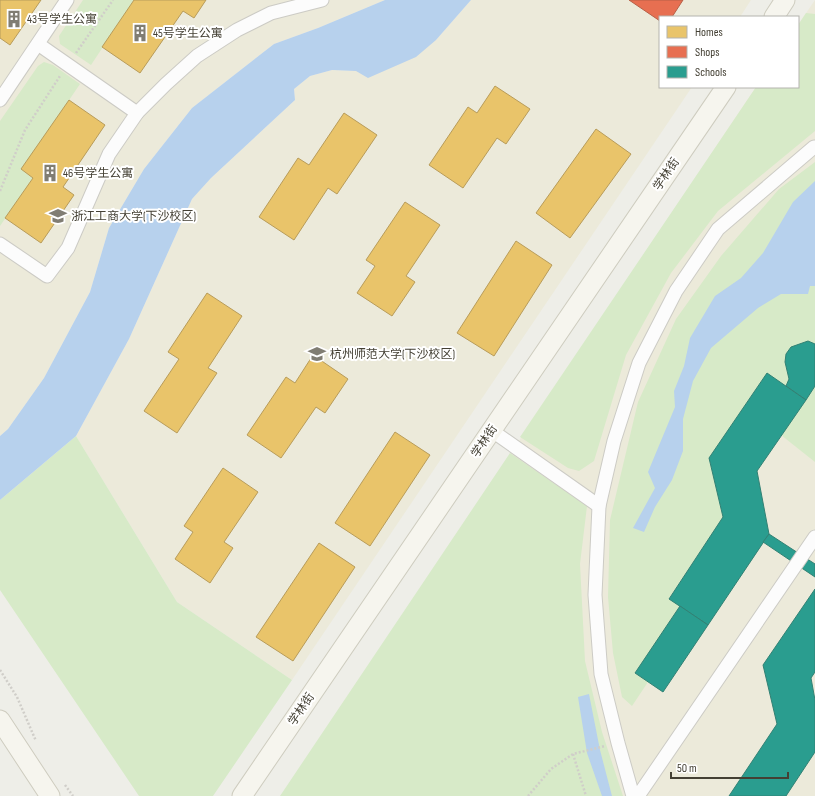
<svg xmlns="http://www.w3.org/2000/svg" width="815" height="796" viewBox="0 0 815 796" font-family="'Sofia Sans Condensed','Noto Sans SC',sans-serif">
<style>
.education{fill:#eceada}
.green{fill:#d7eac8}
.water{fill:#b7d1ed}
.homes{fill:#e9c46a;stroke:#b89c5a}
.shops{fill:#e76f51;stroke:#b66148}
.schools{fill:#2a9d8f;stroke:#328174}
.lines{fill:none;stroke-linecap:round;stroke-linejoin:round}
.street-casing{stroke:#cccbc5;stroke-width:15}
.secondary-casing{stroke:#ceccbf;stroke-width:21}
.path{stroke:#d0cec9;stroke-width:2.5;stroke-dasharray:2 2;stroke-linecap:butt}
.street{stroke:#fcfcfc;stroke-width:13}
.secondary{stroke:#f6f5ee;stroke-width:19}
.labels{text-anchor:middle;stroke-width:4;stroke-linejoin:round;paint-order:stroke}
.poi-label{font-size:12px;fill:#444034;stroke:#fff;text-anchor:start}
.street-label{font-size:12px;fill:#444034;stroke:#fff}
</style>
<rect width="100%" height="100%" fill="#eeeee8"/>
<g class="education">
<polygon points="0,0 385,0 318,28 274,44 192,108 144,169 109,228 90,292 44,378 8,429 0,436"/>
<polygon points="471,0 751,0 740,17 660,17 660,87 692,87 292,680 177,602 76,436 129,339 192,199 211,178 295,100 294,89 310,76 332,70 356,71 436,40"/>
<polygon points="815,0 815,796 281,796 756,87 798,87 798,25"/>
</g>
<g class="green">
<polygon points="83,0 134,0 91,65 60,44 59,36"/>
<polygon points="806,13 815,14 815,131 718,211 671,273 626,355 594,461 579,471 568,468 520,437 756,87 798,87 798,25"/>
<polygon points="44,62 53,65 80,84 22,169 33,178 0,226 0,121 38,66"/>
<polygon points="815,162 815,365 786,386 709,458 723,517 669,598 680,606 635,673 648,682 632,706 622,697 613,653 608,597 610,520 638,402 676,319 721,256 779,189"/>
<polygon points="815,386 815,462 781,435"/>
<polygon points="76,436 177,602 292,680 213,796 139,796 0,590 0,500"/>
<polygon points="510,453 587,506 580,564 585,661 602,732 623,796 280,796"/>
</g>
<g class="water">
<polygon points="385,0 471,0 436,40 416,57 368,78 356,71 332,70 310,76 294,89 295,100 211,178 192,199 129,339 76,436 0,500 0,436 8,429 44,378 90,292 109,228 144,169 192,108 274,44 318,28"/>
<polygon points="815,181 815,286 810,286 808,294 781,294 758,308 711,348 693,381 683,419 683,451 672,480 655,507 644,532 633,528 655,488 648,472 675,407 674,391 684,366 690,338 715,296 741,278 763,253 793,202"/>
<polygon points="589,694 600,750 612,796 602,796 587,753 578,697"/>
</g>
<g class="homes">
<polygon points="0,0 41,0 10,45 0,38"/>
<polygon points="134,0 206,0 194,18 183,11 140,73 102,47"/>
<polygon points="495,86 530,109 506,144 497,138 463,188 429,165 468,107 477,113"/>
<polygon points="69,100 105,125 63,187 74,195 41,243 5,218 33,178 21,169"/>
<polygon points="344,113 377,135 337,194 328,188 294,240 259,217 298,158 309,165"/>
<polygon points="596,129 631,154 570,238 536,213"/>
<polygon points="405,202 440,225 406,276 415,282 392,316 357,293 375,266 366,260"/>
<polygon points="516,241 552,265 494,356 457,333"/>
<polygon points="207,293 242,316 208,368 217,373 177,433 144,411 179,359 168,352"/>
<polygon points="313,355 348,379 325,413 316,407 281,458 247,435 286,377 295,383"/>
<polygon points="395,432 430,455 370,546 335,523"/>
<polygon points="223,468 258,492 224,542 233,548 210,583 175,559 193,532 184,526"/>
<polygon points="319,543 355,567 293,661 256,637"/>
</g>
<polygon class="shops" points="629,0 683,0 672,17 660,17 660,21"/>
<g class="schools">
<polygon points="808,341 815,344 815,386 806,400 786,386 789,379 785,362 786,354 791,347"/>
<polygon points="767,373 806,400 757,471 769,534 708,625 669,599 723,517 709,458"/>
<polygon points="769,534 815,564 815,577 763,542"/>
<polygon points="815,589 815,672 811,678 815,700 815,752 786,796 729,796 777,724 763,665"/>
<polygon points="680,606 708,625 663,692 635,673"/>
</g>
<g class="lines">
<g class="street-casing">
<g id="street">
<polyline points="38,44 137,113"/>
<polyline points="0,100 67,0"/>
<polyline points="0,244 47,276 68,248 109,154 137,113 166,84 197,56 237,30 271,13 322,0"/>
<polyline points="491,430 599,506"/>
<polyline points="633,796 618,743 601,674 595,595 599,506 614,441 639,363 676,291 718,229 814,147"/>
<polyline points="638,796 815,537"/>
</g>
</g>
<g class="secondary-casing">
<g id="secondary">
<polyline points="774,17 785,0"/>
<polyline points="0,720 50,796"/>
<polyline points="242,796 726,87"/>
</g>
</g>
<g class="path">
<polyline points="76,53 113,0"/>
<polyline points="0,191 25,130 60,76"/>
<polyline points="0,670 17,697 36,741"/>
<polyline points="573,754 586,796"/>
<polyline points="65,785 73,796"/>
<polyline points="528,796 551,769 573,754 605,746"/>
</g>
<use href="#street" class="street"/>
<use href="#secondary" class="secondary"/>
</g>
<defs>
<g id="building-bare" transform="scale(1.38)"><path d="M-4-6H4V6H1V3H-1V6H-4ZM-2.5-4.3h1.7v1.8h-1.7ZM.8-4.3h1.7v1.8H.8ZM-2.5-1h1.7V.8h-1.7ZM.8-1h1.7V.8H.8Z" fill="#807d73" stroke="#fff" stroke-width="2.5" paint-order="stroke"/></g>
<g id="university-bare" transform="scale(1.38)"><path d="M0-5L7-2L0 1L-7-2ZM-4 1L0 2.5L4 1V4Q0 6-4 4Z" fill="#807d73" stroke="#fff" stroke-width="2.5" paint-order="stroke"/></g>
</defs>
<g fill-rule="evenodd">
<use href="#building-bare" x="14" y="19"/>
<use href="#building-bare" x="140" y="33"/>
<use href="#building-bare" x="50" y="173"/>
<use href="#university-bare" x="58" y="216"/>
<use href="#university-bare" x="317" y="354"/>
</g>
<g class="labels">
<g class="poi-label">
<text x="27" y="23">43号学生公寓</text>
<text x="153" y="37">45号学生公寓</text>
<text x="63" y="177">46号学生公寓</text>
<text x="71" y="220">浙江工商大学(下沙校区)</text>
<text x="330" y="358">杭州师范大学(下沙校区)</text>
</g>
<g class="street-label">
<text transform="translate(666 174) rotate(-56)" y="4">学林街</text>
<text transform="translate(484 441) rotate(-56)" y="4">学林街</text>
<text transform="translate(301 709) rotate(-56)" y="4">学林街</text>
</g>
</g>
<rect x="659" y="16" width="140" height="72" fill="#ffffff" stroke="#b4b3ae"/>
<rect x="667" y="26" width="20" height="12" fill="#e9c46a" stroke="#b4b3ae"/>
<text x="695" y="36" font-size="12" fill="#444034">Homes</text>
<rect x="667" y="46" width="20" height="12" fill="#e76f51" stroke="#b4b3ae"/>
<text x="695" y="56" font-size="12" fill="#444034">Shops</text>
<rect x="667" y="66" width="20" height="12" fill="#2a9d8f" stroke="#b4b3ae"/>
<text x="695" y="76" font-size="12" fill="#444034">Schools</text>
<path d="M671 772v6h117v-6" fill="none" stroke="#444034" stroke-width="2"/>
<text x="677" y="772" font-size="12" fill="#444034" stroke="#ffffff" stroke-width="3" paint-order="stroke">50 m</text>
</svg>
